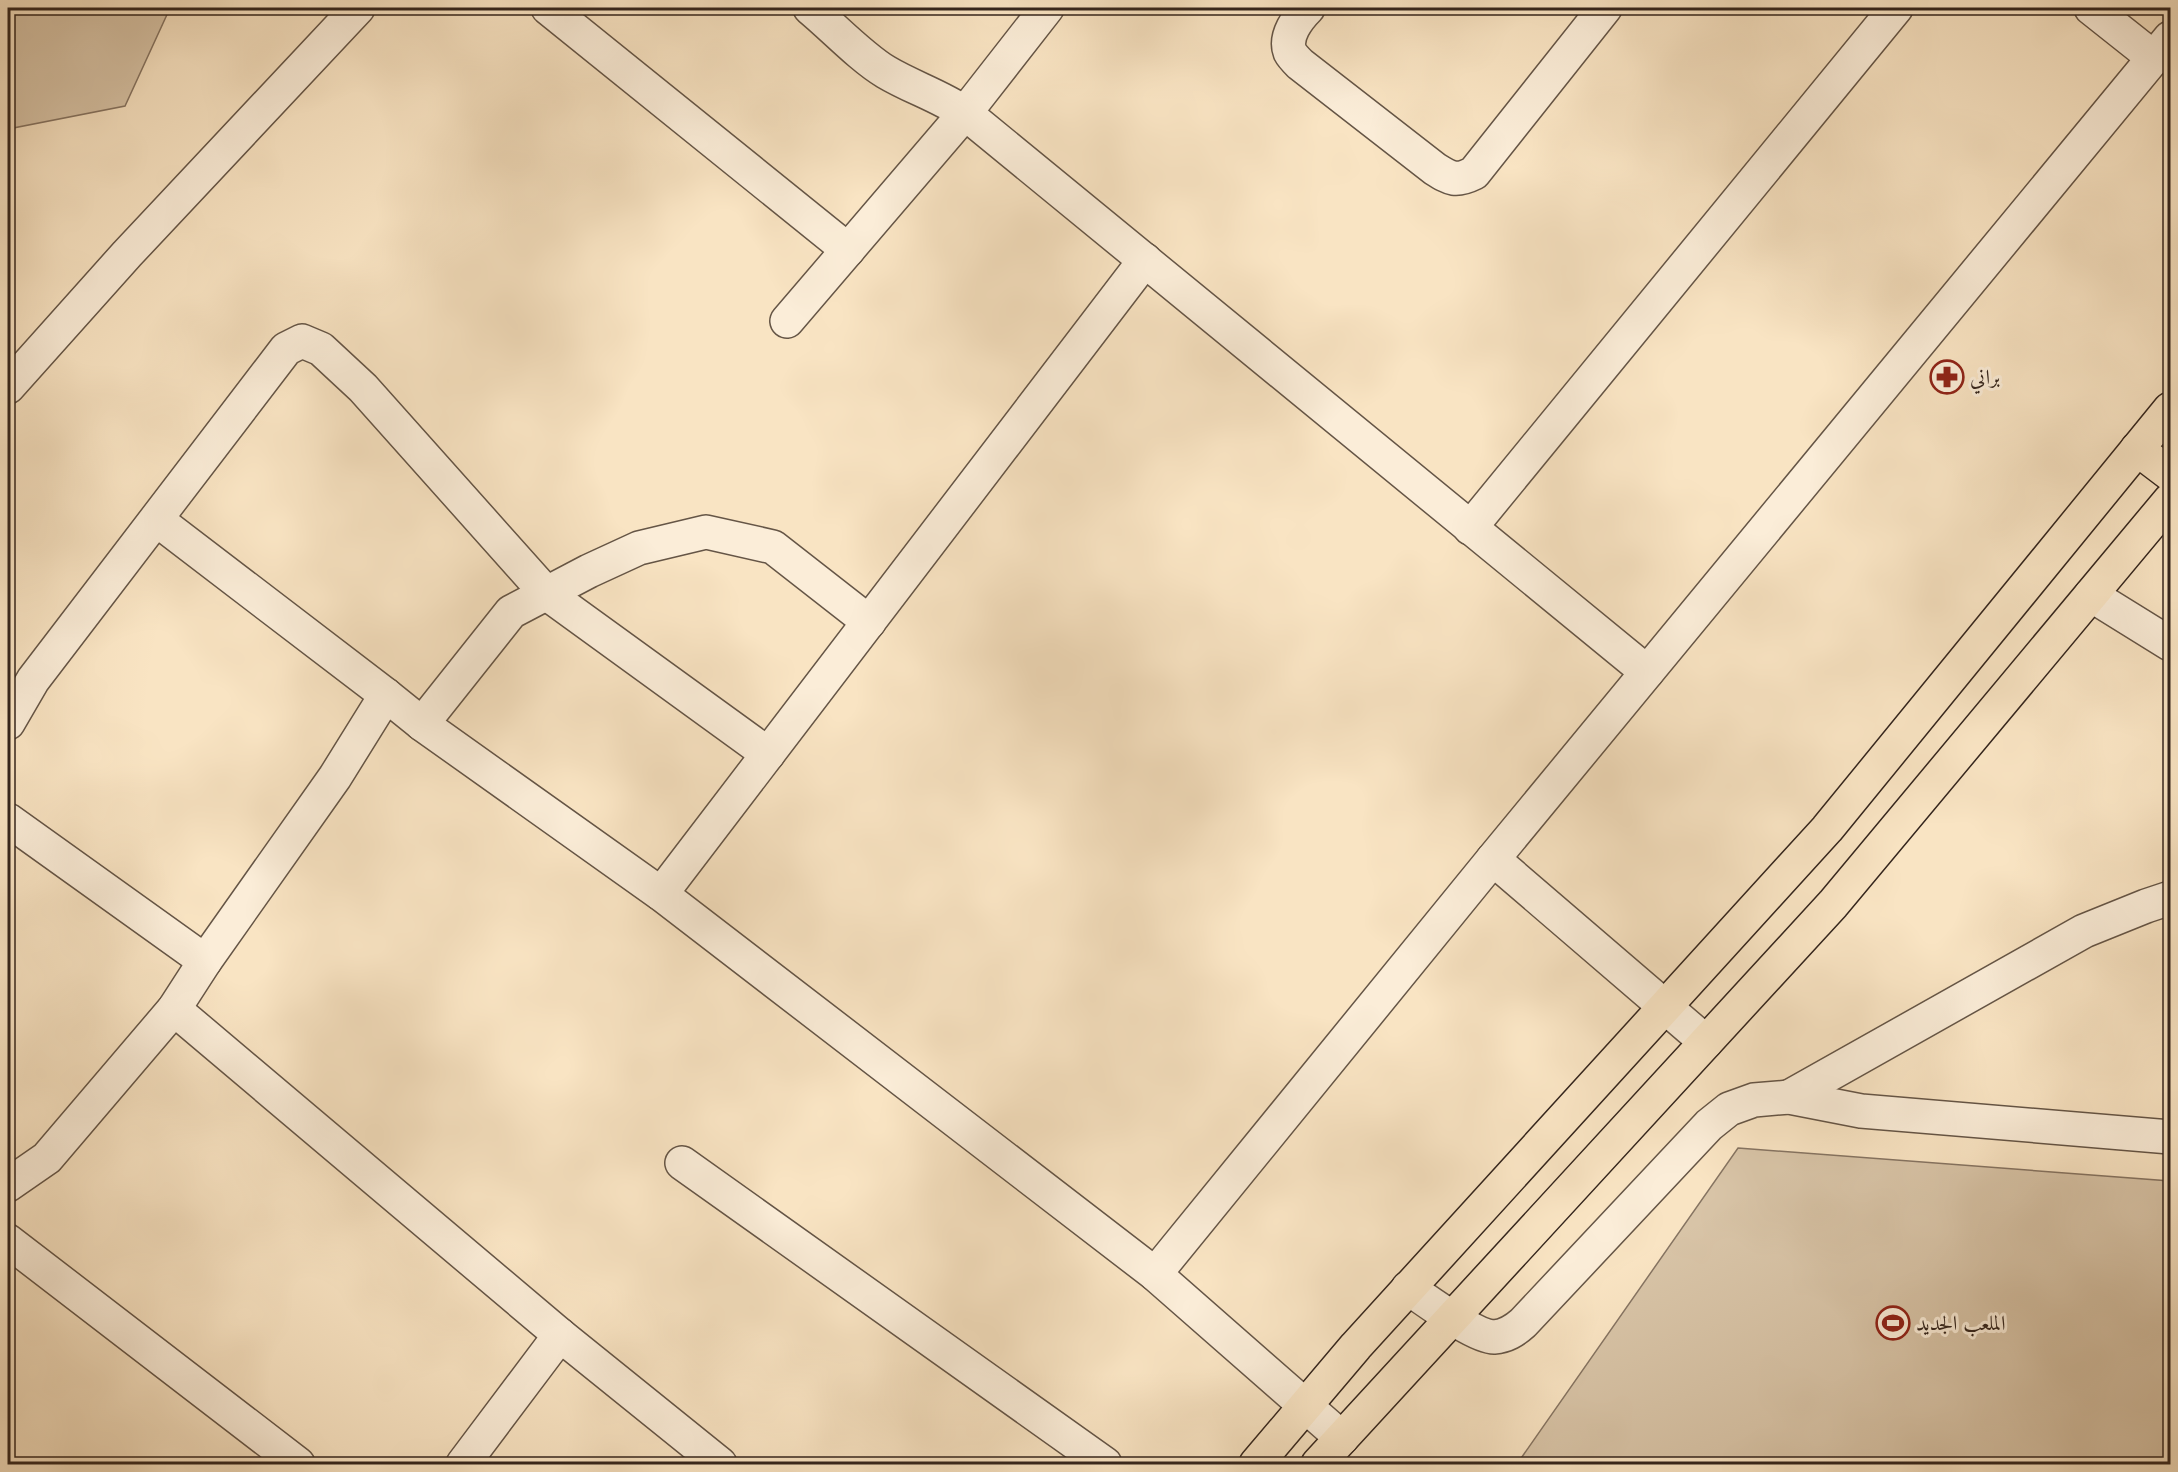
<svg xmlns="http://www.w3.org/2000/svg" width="2178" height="1472" viewBox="0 0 2178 1472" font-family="'Old Standard TT',Amiri,serif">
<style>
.green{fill:#d8c4a7;stroke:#867462;stroke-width:1.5}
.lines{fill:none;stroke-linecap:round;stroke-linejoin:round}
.minor-casing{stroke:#655546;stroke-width:36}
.major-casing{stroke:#34251d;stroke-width:36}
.minor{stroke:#fbedd8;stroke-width:33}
.major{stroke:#f9e4c3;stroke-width:33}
.labels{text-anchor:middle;stroke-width:6;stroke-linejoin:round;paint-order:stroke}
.poi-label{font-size:21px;fill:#34251d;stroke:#fbedd8;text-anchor:start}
</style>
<rect width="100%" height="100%" fill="#f9e4c3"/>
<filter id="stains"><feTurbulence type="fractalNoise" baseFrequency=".00333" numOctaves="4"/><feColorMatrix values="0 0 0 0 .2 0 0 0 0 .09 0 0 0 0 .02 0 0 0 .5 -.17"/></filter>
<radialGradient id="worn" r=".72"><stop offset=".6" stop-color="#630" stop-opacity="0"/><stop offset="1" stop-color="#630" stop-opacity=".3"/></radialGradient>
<g class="green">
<polygon points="8,8 170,8 125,106 8,129"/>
<polygon points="1738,1148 2170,1181 2170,1464 1517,1464"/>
</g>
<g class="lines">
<g class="minor-casing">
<g id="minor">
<polyline points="548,8 848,250"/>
<path d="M810,8C833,27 861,57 886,72C911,87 940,96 965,113L1647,672"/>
<path d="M1308,8C1298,18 1284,36 1290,52C1292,56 1297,61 1300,64L1435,169C1451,179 1456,182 1474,173L1605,8"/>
<polyline points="2091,8 2154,58"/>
<polyline points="787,321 965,113 1047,8"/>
<polyline points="8,387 127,254 358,8"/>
<polyline points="157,520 386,695"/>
<polyline points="1470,528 1896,8"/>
<polyline points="2091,595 2170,644"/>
<polyline points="8,723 33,680 286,349 302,341 321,349 363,388 546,593 768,754"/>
<polyline points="422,724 511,612 589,571 639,548 706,532 773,547 869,622"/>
<polyline points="8,820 205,961"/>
<polyline points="1493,859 1706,1042"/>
<polyline points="661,894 1145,260"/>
<polyline points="174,1009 560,1335"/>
<polyline points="1789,1097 2084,931 2146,906 2170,898"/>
<polyline points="682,1163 1105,1464"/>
<polyline points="8,1185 47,1158 174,1009 205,961 335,777 386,695 422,724 661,894 1155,1274 1342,1438"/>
<polyline points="8,1241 298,1464"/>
<polyline points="1155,1274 1493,859 2170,38"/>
<path d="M1408,1288C1426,1300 1475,1337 1494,1337C1506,1336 1514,1331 1523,1323L1709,1125L1729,1109L1754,1100L1789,1097L1861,1111L2170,1137"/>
<polyline points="463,1464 560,1335 720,1464"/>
</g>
</g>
<g class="major-casing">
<g id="major">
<polyline points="2137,449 2170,474"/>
<polyline points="1256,1464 1356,1346 1827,829 2170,409"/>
<polyline points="1318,1464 1833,904 2170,500"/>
</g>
</g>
<use href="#minor" class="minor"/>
<use href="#major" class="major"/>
</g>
<defs>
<g id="pharmacy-ring" transform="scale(1.725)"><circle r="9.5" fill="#fbedd8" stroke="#8f2418" stroke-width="1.5"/><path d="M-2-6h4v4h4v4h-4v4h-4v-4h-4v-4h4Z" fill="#8f2418"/></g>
<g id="stadium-ring" transform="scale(1.725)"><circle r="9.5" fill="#fbedd8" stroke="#8f2418" stroke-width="1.5"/><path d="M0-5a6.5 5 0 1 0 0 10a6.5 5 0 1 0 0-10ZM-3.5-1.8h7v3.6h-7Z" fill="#8f2418"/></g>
</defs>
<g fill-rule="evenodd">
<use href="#pharmacy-ring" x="1947" y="377"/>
<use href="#stadium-ring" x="1893" y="1323"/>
</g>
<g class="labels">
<g class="poi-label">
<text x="1970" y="384">براني</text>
<text x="1916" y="1330">الملعب الجديد</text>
</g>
</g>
<rect width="2178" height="1472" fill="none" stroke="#f9e4c3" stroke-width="30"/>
<rect x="9" y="9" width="2160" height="1454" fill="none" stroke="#34251d" stroke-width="3"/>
<rect x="15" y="15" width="2148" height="1442" fill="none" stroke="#34251d" stroke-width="1.5"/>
<rect width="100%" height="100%" filter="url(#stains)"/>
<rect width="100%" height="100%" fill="url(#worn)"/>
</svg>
